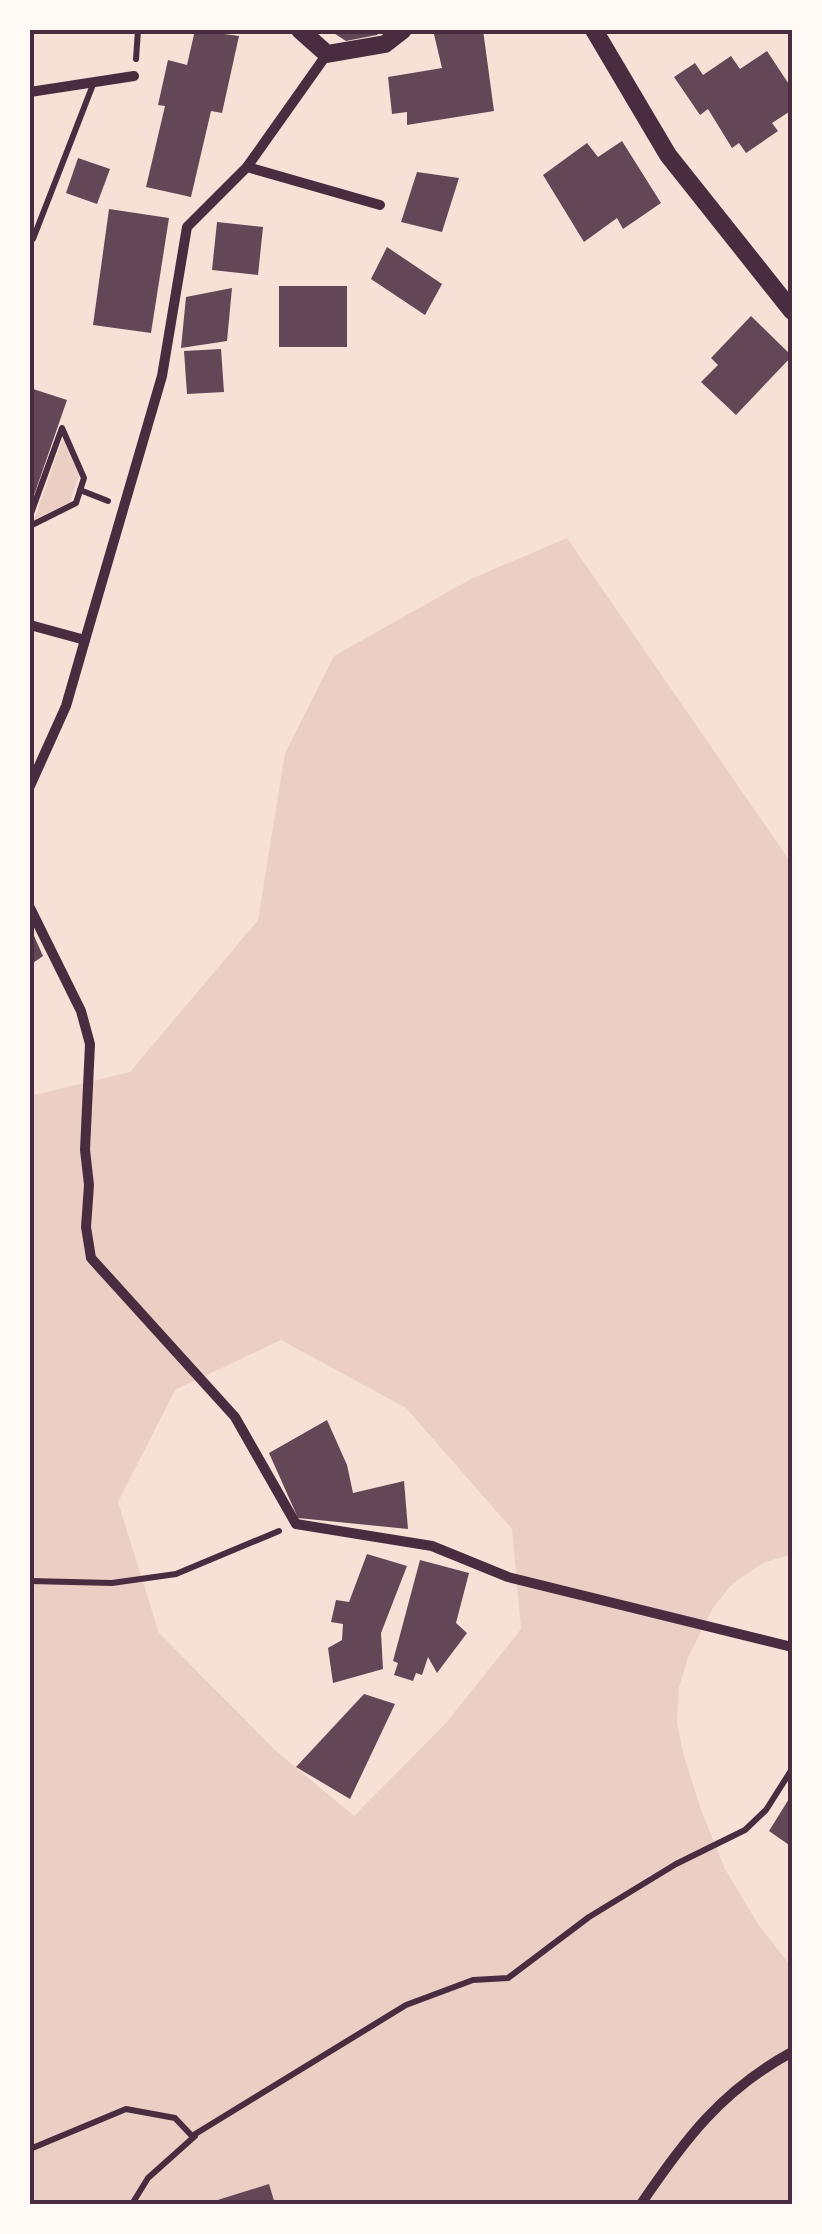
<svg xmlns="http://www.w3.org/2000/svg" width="822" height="2234" viewBox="0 0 822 2234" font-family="'Source Sans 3',sans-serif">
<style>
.green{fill:#ebcfc5;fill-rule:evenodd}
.building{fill:#644757}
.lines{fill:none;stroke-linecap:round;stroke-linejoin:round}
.path{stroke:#4a2c40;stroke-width:6}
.service{stroke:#4a2c40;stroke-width:6}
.minor{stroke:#4a2c40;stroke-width:10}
.tertiary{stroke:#4a2c40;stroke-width:18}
.neatline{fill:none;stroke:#4a2c40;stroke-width:4}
</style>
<rect width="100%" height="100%" fill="#f7e1d7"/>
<g class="green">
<polygon points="63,438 79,476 70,502 34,520"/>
<path d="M567,538L792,864V1554L763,1563L732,1584L713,1608L688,1658L679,1687L677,1723L683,1753L701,1810L725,1869L758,1924L792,1968V2204H30V1096L130,1072L258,920L285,753L334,656L471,579ZM281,1340L406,1408L512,1529L521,1629L445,1724L354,1816L276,1751L159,1633L118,1502L175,1390Z"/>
</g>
<g class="building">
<polygon points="195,30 239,36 222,113 211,111 191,197 146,187 165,106 158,105 168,60 187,65"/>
<polygon points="329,30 383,30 377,35 346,41"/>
<polygon points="433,30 483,30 494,111 407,125 407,112 392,114 388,77 442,68"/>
<polygon points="767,51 792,89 792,110 772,123 778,131 746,153 739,143 732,148 708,109 700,115 674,77 695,63 703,75 731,56 740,69"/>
<polygon points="622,141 661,203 623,229 617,218 584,242 543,175 587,143 598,157"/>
<polygon points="78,158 110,169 97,204 66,193"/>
<polygon points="417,172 459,178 442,232 401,222"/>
<polygon points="109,209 169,218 151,333 93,325"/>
<polygon points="217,222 263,227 258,275 212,270"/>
<polygon points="387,247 442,284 425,315 371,279"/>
<rect x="279" y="286" width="68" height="61"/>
<polygon points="232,288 227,341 181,348 186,297"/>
<polygon points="751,316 792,356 736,415 701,382 718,365 711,358"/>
<polygon points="221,349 224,392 187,394 184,351"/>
<polygon points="30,388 67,400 31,504 30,504"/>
<polygon points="30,927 43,956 30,965"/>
<polygon points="327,1420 347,1465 353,1493 404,1481 408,1529 298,1518 269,1453"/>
<polygon points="367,1554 407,1566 381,1633 383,1669 333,1683 328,1648 342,1640 343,1624 331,1622 336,1600 349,1602"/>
<polygon points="420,1560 469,1573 456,1623 467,1633 437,1673 428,1657 422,1675 416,1673 413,1681 394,1675 398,1663 393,1661"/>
<polygon points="364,1694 395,1704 350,1799 296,1767"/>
<polygon points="792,1794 792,1847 769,1831"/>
<polygon points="269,2184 275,2204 208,2204 208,2203"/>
</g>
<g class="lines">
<g class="path">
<polyline points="136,59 138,30"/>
<polyline points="80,490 108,501"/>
<polyline points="30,516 62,428 84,478 76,503 30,526"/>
<polyline points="30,1581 112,1583 176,1574 279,1531"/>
<polyline points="30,2149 126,2109 175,2118 192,2136 406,2005 473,1980 508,1978 589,1917 676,1864 745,1830 766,1810 792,1769"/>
<polyline points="132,2204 148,2178 195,2136"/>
</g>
<polyline class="service" points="30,239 33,239 94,82"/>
<g class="minor">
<polyline points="30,92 134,76"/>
<polyline points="247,167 380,205"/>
<polyline points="30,625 85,640 162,376 187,227 247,167 327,54"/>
<polyline points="30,786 66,706 85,640"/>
<polyline points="30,908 81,1011 90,1044 85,1150 89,1185 86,1227 91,1258 235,1417 296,1524 432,1546 508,1577 792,1647"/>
<path d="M641,2204C685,2139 722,2090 792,2052"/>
</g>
<g class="tertiary">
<polyline points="300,30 327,54 385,44 403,30"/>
<polyline points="594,30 668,155 792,311"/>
</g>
</g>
<rect width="822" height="2234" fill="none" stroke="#fffaf5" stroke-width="65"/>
<rect x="32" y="32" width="758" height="2170" class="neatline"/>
</svg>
